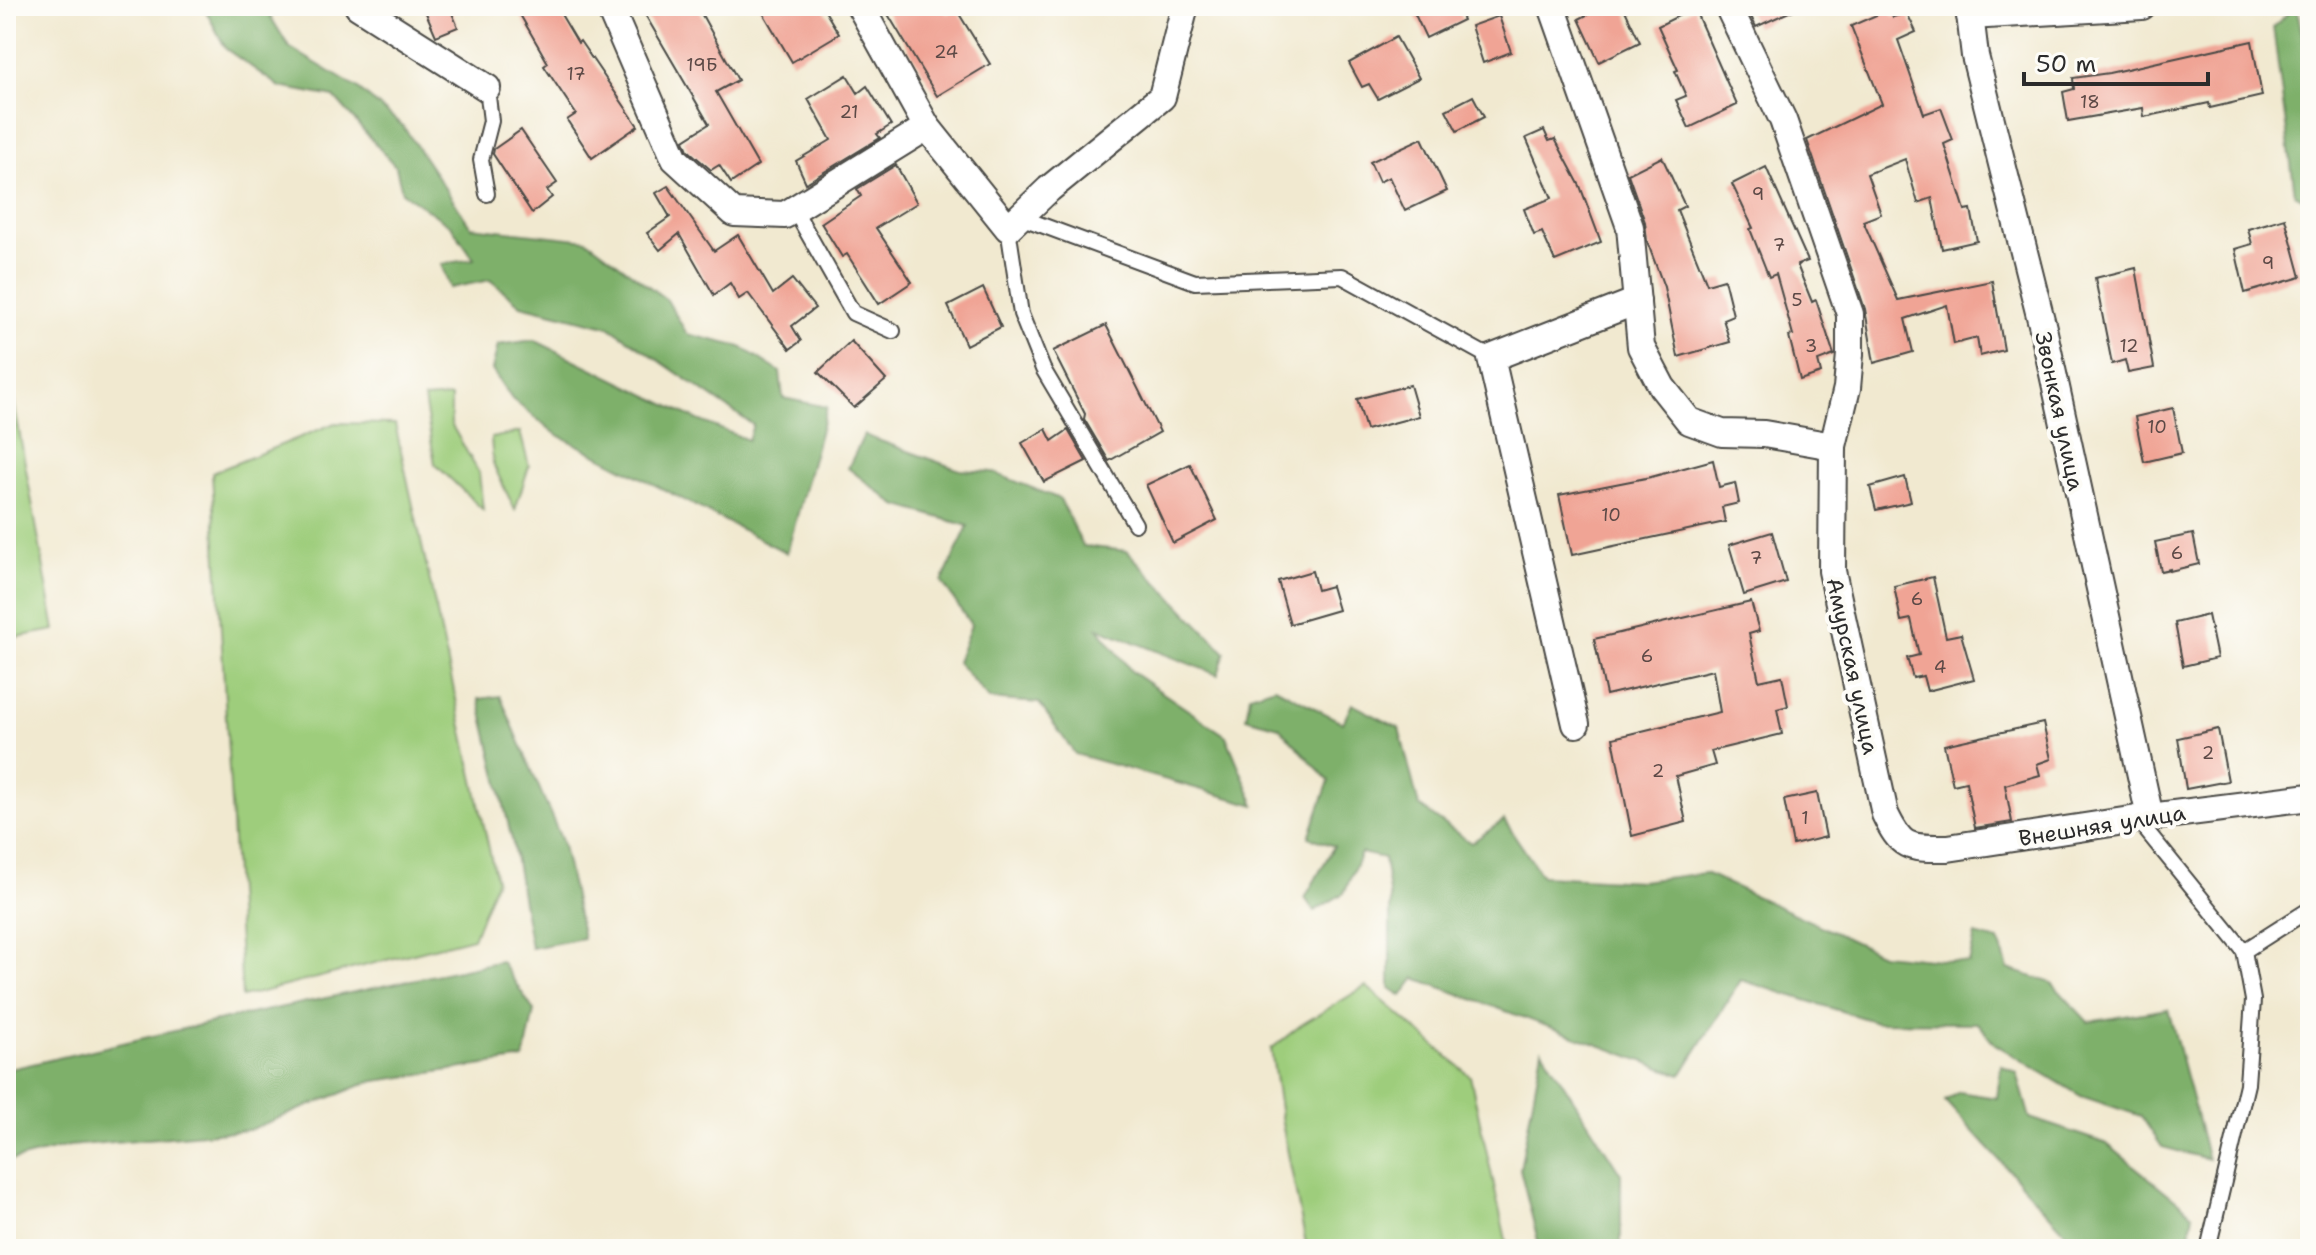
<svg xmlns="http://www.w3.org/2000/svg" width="2316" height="1255" viewBox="0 0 2316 1255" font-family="'Shantell Sans',sans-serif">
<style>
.green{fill:#9ecd7b;stroke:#647c53;stroke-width:2}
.forest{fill:#7eb06b;stroke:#546e4b;stroke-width:2}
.building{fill:#f0a495}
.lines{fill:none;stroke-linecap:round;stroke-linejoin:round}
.lane-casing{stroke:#494844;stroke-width:18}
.street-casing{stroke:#494844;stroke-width:30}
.lane{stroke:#fff;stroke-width:14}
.street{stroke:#fff;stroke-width:26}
.labels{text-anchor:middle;stroke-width:8;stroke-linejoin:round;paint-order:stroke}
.number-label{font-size:18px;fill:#5c4946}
.street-label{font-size:22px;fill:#2b2b2b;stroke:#fdfcf7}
</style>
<rect width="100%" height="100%" fill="#fdfcf7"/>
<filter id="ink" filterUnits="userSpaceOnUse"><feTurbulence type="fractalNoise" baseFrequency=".0125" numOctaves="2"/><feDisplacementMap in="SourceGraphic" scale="16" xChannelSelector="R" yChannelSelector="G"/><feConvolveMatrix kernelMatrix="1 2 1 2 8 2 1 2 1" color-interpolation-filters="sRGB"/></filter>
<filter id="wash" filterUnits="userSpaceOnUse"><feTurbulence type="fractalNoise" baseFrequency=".006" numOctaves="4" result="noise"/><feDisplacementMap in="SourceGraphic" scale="32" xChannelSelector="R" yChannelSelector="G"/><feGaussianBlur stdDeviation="1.8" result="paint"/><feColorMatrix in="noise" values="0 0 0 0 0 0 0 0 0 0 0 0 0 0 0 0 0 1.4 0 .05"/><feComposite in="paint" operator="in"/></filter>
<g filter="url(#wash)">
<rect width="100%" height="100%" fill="#f1e9d0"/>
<g class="green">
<polygon points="6,358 55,630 6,639"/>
<polygon points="451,397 451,424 479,473 483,510 435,464 424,399"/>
<polygon points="335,423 395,424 496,880 473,938 242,997 212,473"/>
<polygon points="520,432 529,466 515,510 493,464 491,438"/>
<polygon points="1366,986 1470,1076 1508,1249 1307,1249 1282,1123 1271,1049 1301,1025"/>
</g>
<g class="forest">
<polygon points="182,6 264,6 289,47 357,88 403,126 471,227 587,240 667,300 687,334 741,347 780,372 783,398 827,407 787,553 556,434 512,399 492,370 498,345 534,340 698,420 748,440 753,425 610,327 521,305 490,280 450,288 441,264 474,259 451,226 402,192 396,167 334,97 280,87 226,49 206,11"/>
<polygon points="2296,6 2310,71 2310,202 2295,194 2273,27"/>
<polygon points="864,435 960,470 992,472 1060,499 1083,546 1127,551 1225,652 1218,675 1098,628 1132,672 1226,736 1255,805 1075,754 1039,703 989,699 957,662 971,625 942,582 968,526 896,505 848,468"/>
<polygon points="1275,687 1343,723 1352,704 1399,728 1419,806 1471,843 1504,820 1542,876 1641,881 1705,873 1881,954 1969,963 1975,935 1999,941 2008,969 2052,983 2088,1022 2168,1009 2208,1159 2162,1147 2141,1116 2081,1096 1995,1044 1978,1023 1876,1022 1741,980 1681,1075 1415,978 1402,996 1390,988 1390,899 1384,858 1361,853 1344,893 1314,911 1305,898 1334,846 1309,837 1329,781 1279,727 1246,718 1250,695"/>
<polygon points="500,696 562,841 583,938 531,948 513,844 479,699"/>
<polygon points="501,961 534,1011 524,1059 369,1082 249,1130 69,1146 6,1162 6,1070 226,1019"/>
<polygon points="1542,1050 1621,1174 1621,1249 1540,1249 1520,1169"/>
<polygon points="2001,1065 2017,1073 2030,1118 2107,1144 2193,1214 2187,1249 2081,1249 1945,1101 1959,1092 1997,1098"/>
</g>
<g id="blocks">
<g class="building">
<polygon points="423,6 449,6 458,27 436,36"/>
<polygon points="515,6 556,6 578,43 580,41 638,126 592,158 567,120 576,114 544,66 548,63"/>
<polygon points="640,6 697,6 738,80 716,92 758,165 731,183 719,165 711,170 688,150 684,140 709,124"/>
<polygon points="759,6 822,6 839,34 792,62"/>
<polygon points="883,6 942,6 947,14 956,9 990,64 937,96"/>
<polygon points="1411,6 1457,6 1463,20 1426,38"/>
<polygon points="1604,6 1623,6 1640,42 1599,62 1579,19"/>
<polygon points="1746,6 1802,6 1756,27"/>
<polygon points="1694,8 1737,105 1689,128 1676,100 1686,96 1675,71 1678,70 1658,26"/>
<polygon points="1890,9 1893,17 1907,13 1916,32 1898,40 1924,114 1941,108 1953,140 1944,144 1965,210 1971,209 1977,241 1942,249 1932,198 1918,203 1905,159 1867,174 1881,214 1863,221 1898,300 1992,281 2004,350 1980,356 1977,338 1954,344 1947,305 1905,319 1913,352 1874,363 1865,309 1807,140 1882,104 1851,26"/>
<polygon points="1499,16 1511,52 1483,63 1471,26"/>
<polygon points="1396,37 1419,78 1378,99 1369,84 1362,87 1349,63"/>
<polygon points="2252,41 2262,96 2210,108 2209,103 2144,117 2143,108 2068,121 2063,92 2074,89 2073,78 2109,73"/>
<polygon points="847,75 858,93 867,86 891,125 877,134 880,138 806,183 796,161 831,140 808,99"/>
<polygon points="1473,96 1484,117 1457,131 1446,110"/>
<polygon points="521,130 557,183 547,190 552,197 532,213 493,154 494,149"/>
<polygon points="1544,130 1549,141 1555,139 1580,186 1601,242 1555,261 1542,232 1534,235 1524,209 1552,198 1526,138"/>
<polygon points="1422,138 1447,191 1405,211 1389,177 1379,182 1370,162"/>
<polygon points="1662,157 1685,206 1677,210 1707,284 1724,279 1733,315 1723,319 1730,342 1678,357 1664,287 1647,241 1645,222 1628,174"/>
<polygon points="896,165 917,203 876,228 912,282 879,304 847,254 842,257 821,223 861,196 857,189"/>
<polygon points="1766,167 1808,261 1797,265 1812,302 1816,300 1834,355 1818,361 1821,373 1800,380 1789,336 1793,335 1776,274 1769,277 1750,229 1753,228 1732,184"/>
<polygon points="668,186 714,251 738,235 773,294 792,279 815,308 792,326 801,341 790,349 748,293 739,299 730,283 714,295 679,234 660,250 647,233 670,217 656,193"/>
<polygon points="2285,218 2301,277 2245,293 2235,249 2252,244 2248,229"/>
<polygon points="2136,268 2154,368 2128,373 2125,360 2112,364 2095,278"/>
<polygon points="983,288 1001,327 966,345 948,306"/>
<polygon points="1106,325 1160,432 1109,461 1084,419 1085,414 1053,351"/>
<polygon points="851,341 886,380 854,408 818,372"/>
<polygon points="1410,385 1419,416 1366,430 1357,399"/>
<polygon points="2173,408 2182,453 2144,462 2135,417"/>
<polygon points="1046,429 1052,441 1068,430 1086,461 1044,482 1022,443"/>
<polygon points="1713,460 1719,487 1735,483 1739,503 1722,507 1725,522 1572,555 1559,495 1651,477"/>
<polygon points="1190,464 1217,520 1173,543 1146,485"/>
<polygon points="1905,477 1911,502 1876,510 1870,487"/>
<polygon points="1772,532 1786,582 1744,595 1729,545"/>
<polygon points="2193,534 2199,564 2170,571 2170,569 2161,571 2155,542"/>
<polygon points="1312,571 1317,590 1331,586 1338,610 1290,624 1278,581"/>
<polygon points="1933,577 1946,637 1961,634 1974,679 1927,691 1923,676 1913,678 1907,658 1919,655 1911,619 1901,621 1894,586"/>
<polygon points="1751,602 1759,631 1749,634 1759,681 1782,676 1788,706 1777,709 1782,734 1711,751 1715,765 1676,776 1686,822 1632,836 1613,738 1720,712 1713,670 1606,695 1594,639"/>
<polygon points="2208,615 2217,658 2183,666 2175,623"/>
<polygon points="2043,723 2051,759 2037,764 2040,775 2005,785 2012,822 1975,828 1966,782 1953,785 1944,745"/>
<polygon points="2218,729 2228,781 2186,789 2178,738"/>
<polygon points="1817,793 1826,837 1793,845 1784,800"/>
</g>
</g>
</g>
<g filter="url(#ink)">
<use href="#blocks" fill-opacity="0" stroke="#494844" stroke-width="2"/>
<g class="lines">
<g class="lane-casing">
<g id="lane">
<polyline points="487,194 481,160 491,121 487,88"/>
<polyline points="794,209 853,313 893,331"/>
<polyline points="1020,217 1195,282 1342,276 1491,358"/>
<polyline points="1008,228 1021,314 1043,369 1135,524"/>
<polyline points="2137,819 2244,951"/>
<polyline points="2208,1249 2247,1084 2253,1000 2244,951 2310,909"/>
</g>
</g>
<g class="street-casing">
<g id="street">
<polyline points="358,6 487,88"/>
<polyline points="609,6 675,159 734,213 785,215 927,127"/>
<polyline points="860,6 927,127 1008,228 1049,189 1162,97 1185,6"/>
<polyline points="1552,6 1630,227 1641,347 1662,387 1689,421 1722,433 1764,434 1833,446"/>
<path d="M1728,6L1783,120L1850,314V354L1847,388L1833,446L1832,571L1885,814C1902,850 1909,848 1948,848L2150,817L2310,797"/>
<polyline points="1969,6 1975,56 2043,328 2150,817"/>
<polyline points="1970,16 2142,6"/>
<polyline points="1576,724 1491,358 1637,301"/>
</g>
</g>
<use href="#lane" class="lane"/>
<use href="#street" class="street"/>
</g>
</g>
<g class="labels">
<g class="number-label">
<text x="946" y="58">24</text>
<text x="702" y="71">19Б</text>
<text x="576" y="80">17</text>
<text x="2090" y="108">18</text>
<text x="849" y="118">21</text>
<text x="1758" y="200">9</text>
<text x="1779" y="251">7</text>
<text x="2268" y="269">9</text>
<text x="1797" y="306">5</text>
<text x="1811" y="352">3</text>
<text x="2129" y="352">12</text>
<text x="2157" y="433">10</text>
<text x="1611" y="521">10</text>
<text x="2177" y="559">6</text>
<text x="1756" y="564">7</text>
<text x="1917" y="605">6</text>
<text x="1647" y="662">6</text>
<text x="1940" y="673">4</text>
<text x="2208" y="759">2</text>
<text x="1658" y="777">2</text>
<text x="1805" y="824">1</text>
</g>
<g class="street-label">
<text transform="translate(2060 411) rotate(78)" y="8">Звонкая улица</text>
<text transform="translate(1853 666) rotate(78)" y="8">Амурская улица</text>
<text transform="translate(2102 825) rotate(-9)" y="8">Внешняя улица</text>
</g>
</g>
<rect width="2316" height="1255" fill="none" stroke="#fdfcf7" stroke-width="32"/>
<path d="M2024 72v12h184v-12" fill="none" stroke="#2b2b2b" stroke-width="4"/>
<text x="2036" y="72" font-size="24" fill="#2b2b2b" stroke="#fdfcf7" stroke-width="6" paint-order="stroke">50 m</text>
</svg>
